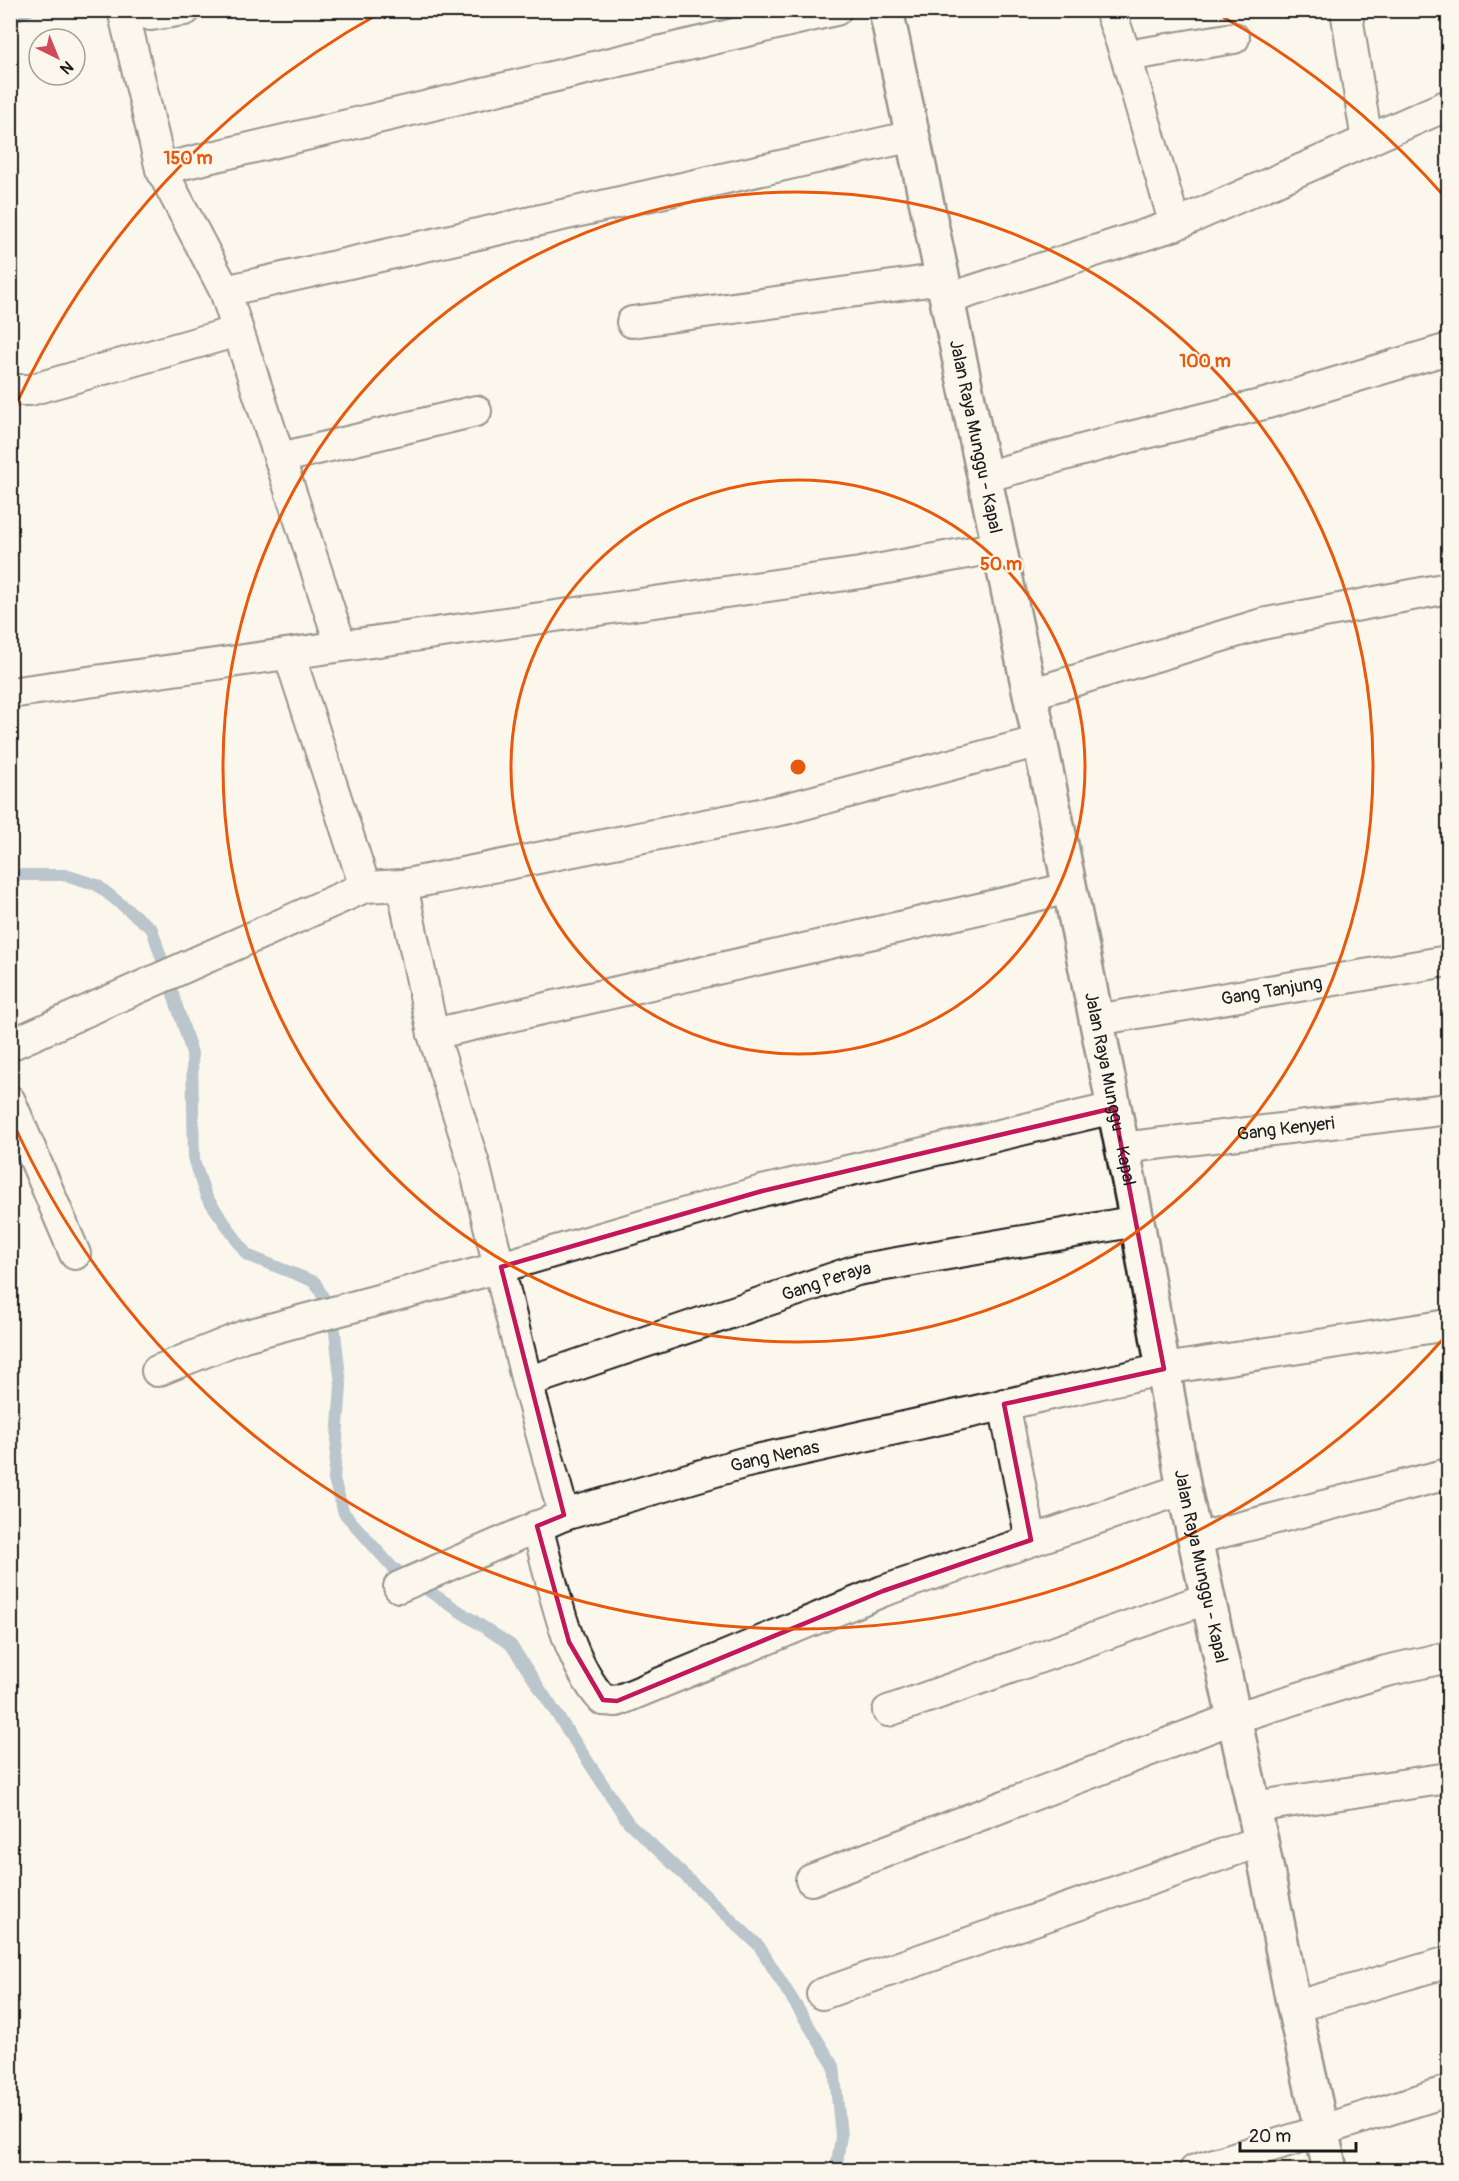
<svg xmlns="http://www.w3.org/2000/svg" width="1459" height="2181" viewBox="0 0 1459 2181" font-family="Pangolin,sans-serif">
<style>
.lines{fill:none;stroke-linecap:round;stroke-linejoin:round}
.stream{stroke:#6b89a2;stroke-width:12}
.street-casing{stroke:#1c1c1c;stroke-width:34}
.secondary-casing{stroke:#1c1c1c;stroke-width:38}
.street{stroke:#fbf7ec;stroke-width:30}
.secondary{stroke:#fbf7ec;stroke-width:33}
.marked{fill:none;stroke:#c2185b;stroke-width:4.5;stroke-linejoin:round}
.ring{fill:none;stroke:#e8590c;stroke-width:3}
.labels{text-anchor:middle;stroke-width:4.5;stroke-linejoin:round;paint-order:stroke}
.street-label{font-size:18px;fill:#1c1c1c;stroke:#fbf7ec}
.centre{fill:#e8590c;stroke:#fbf7ec;stroke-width:3}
.ring-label{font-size:18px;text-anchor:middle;font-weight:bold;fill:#e8590c;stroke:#fbf7ec;stroke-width:4.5;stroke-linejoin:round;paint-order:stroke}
</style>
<rect width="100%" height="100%" fill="#fbf7ec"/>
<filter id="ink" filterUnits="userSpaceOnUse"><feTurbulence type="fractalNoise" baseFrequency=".0167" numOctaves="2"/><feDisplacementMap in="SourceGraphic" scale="12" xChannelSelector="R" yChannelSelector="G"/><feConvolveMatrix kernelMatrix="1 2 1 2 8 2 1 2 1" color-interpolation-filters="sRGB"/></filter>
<g filter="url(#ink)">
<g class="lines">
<g class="stream">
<polyline points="10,18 30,10"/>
<polyline points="10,875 65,875 97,885 152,929 192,1053 194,1161 206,1196 247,1255 315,1282 333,1315 341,1385 334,1480 344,1513 392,1567 511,1645 628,1822 759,1946 834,2066 841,2136 836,2170"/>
</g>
<g class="street-casing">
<g id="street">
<polyline points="123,10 161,169 225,291 341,646"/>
<polyline points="137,10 151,15 185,10"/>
<polyline points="1110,10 1126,56 1175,225"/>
<polyline points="1346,10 1367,141"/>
<polyline points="1126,56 1234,38"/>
<polyline points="161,169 836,10"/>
<polyline points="225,291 913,136"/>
<polyline points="947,299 1175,225 1448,105"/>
<polyline points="632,322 943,279"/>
<polyline points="10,390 30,390 238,331"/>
<polyline points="280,458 476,411"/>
<polyline points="984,477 1122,439 1268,403 1448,349"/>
<polyline points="289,654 365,887"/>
<polyline points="10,693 860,573 999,547"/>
<polyline points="1030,694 1262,624 1448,588"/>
<polyline points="402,885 433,1034 474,1164 527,1382 564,1515"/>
<path id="s1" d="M1096,1020L1448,961"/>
<polyline points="433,1034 1070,888"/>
<polyline points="10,1045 365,887 402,885 785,809 1040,741"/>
<polyline points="10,1101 75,1254"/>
<path id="s2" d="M1122,1148L1448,1109"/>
<polyline points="157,1371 244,1336 501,1267 762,1191 1114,1108"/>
<path id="s3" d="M527,1382L857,1270L1137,1221"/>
<polyline points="1004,1404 1031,1540"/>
<path d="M537,1526C552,1580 565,1659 603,1700L617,1701L883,1591L1184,1489"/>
<polyline points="1195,1539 1448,1474"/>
<path id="s4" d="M399,1587L564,1515L743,1463L1164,1369L1448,1325"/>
<polyline points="888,1711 1208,1598"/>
<polyline points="1253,1807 1448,1778"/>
<polyline points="811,1880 1234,1718 1386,1671 1448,1657"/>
<polyline points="822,1994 1261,1841"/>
<polyline points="1294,2007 1448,1962"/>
<polyline points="1195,2170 1448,2091"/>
</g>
</g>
<g class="secondary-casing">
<g id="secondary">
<path id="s5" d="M886,10L1040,741L1137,1221L1184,1489L1261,1841L1294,2007L1330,2170"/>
</g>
</g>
<use href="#street" class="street"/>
<use href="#secondary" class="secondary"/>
</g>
</g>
<path d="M0 0H1459V2181H0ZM1114,1108L1164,1369L1004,1404L1031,1540L883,1591L617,1701L603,1700L569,1642L537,1526L564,1515L501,1267L762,1191Z" fill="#fbf7ec" fill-opacity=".55" fill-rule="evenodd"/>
<path class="marked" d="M1114,1108L1164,1369L1004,1404L1031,1540L883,1591L617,1701L603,1700L569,1642L537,1526L564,1515L501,1267L762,1191Z"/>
<g class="ring">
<circle cx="798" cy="767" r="287"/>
<circle cx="798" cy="767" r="575"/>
<path d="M1444 1338A862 862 0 0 1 11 1118M11 416A862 862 0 0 1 380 13M1216 13A862 862 0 0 1 1444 196"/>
</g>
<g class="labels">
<g class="street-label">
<text dy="6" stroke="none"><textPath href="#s5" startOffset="436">Jalan Raya Munggu - Kapal</textPath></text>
<text dy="6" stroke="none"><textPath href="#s1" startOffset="178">Gang Tanjung</textPath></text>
<text dy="6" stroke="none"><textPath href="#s5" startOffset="1102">Jalan Raya Munggu - Kapal</textPath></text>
<text dy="6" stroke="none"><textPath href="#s2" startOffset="165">Gang Kenyeri</textPath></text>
<text dy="6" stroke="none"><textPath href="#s3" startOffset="316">Gang Peraya</textPath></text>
<text dy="6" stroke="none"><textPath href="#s4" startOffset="399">Gang Nenas</textPath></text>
<text dy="6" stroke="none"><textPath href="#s5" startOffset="1588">Jalan Raya Munggu - Kapal</textPath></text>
</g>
</g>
<circle cx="798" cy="767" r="9" class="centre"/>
<g class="ring-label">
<text x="188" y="164">150 m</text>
<text x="1205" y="367">100 m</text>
<text x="1001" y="570">50 m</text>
</g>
<rect width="1459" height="2181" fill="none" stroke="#fbf7ec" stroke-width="36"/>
<rect x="18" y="18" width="1423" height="2145" fill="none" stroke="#1c1c1c" stroke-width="2" filter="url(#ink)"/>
<g transform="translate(57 57) rotate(137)"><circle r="28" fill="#fbf7ec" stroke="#a29f99" stroke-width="1.5"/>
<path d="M0-4.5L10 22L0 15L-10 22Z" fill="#d1495b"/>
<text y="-9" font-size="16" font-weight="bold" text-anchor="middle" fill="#1c1c1c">N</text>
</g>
<path d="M1240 2142v9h116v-9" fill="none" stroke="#1c1c1c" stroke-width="3"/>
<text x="1249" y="2142" font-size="18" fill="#1c1c1c" stroke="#fbf7ec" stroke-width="4.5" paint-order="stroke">20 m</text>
</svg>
